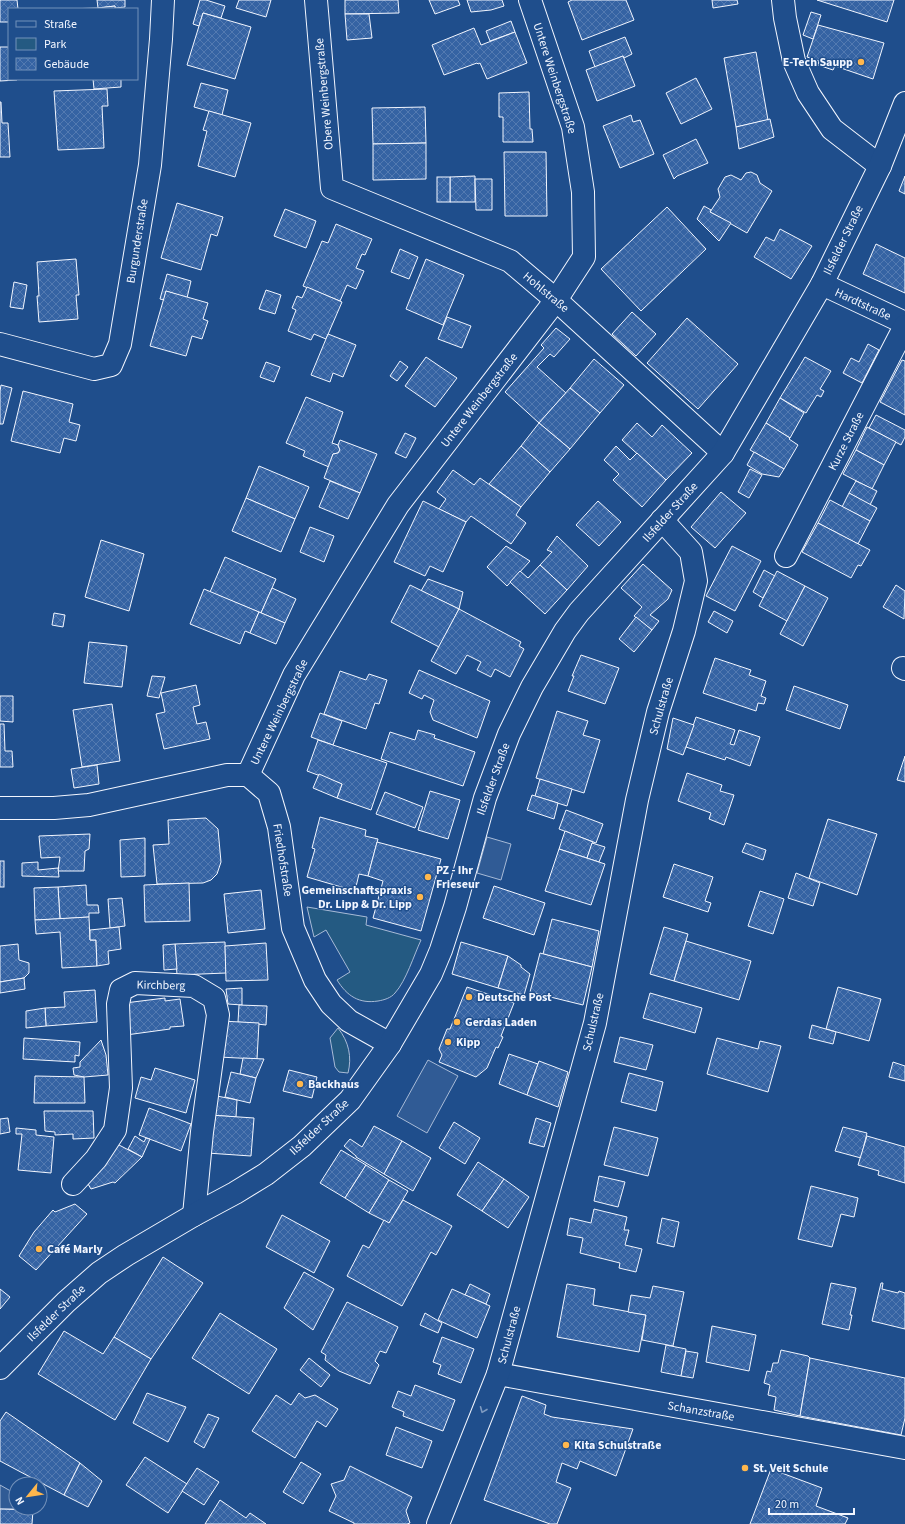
<svg xmlns="http://www.w3.org/2000/svg" width="905" height="1524" viewBox="0 0 905 1524" font-family="'Source Sans 3',sans-serif">
<style>
.green{fill:#245a82;stroke:#a8bbd7}
.parking{fill:#305b95;stroke:#a8bbd7}
.building{fill:url(#building-cross-hatch);stroke:#f2f6ff}
.lines{fill:none;stroke-linecap:round;stroke-linejoin:round}
.minor-casing{stroke:#f2f6ff;stroke-width:24}
.secondary-casing{stroke:#f2f6ff;stroke-width:24}
.minor{stroke:#1f4e8c;stroke-width:22}
.secondary{stroke:#1f4e8c;stroke-width:22}
.oneway{stroke:#7e9ac0}
.poi-dot{fill:#ffb74d;stroke:#1f4e8c;stroke-width:1.5}
.labels{text-anchor:middle;stroke-width:3;stroke-linejoin:round;paint-order:stroke}
.poi-label{font-size:12px;font-weight:bold;fill:#f2f6ff;stroke:#1f4e8c;text-anchor:start}
.street-label{font-size:12px;fill:#f2f6ff;stroke:#1f4e8c}
</style>
<defs>
<pattern id="building-cross-hatch" width="8" height="8" patternUnits="userSpaceOnUse"><rect width="8" height="8" fill="#3563a3"/><path d="M0 0l8 8M0 8l8-8" fill="none" stroke="#537ab1"/></pattern>
</defs>
<rect width="100%" height="100%" fill="#1f4e8c"/>
<g class="green">
<path d="M307,907L367,917L366,925L421,940C414,955 406,981 395,993C391,998 384,1000 378,1001C359,1004 347,996 337,980L350,972L326,930L314,937Z"/>
<path d="M338,1028C349,1042 352,1057 348,1073L339,1072L335,1067L330,1038Z"/>
</g>
<g class="parking">
<polygon points="487,837 511,844 501,880 477,873"/>
<polygon points="428,1060 458,1076 427,1133 397,1116"/>
<polygon points="0,1485 16,1494 16,1508 21,1508 20,1509 0,1509"/>
</g>
<g class="building">
<polygon points="0,0 17,0 18,9 9,9 9,22 0,22"/>
<polygon points="97,0 125,0 125,7 115,8 115,6 98,8"/>
<polygon points="200,0 206,0 225,6 221,18 203,13 199,26 193,24"/>
<polygon points="239,0 271,0 266,17 236,8"/>
<polygon points="345,0 398,0 399,13 345,14"/>
<polygon points="429,0 458,0 460,5 435,14"/>
<polygon points="467,0 502,0 504,6 491,10 471,12"/>
<polygon points="572,0 626,0 634,20 582,40 568,2"/>
<polygon points="712,0 737,0 738,4 713,8"/>
<polygon points="817,0 894,0 887,22"/>
<polygon points="115,6 115,9 66,9 98,8"/>
<polygon points="811,12 821,15 813,39 803,35"/>
<polygon points="203,13 251,27 235,79 187,65"/>
<polygon points="345,14 369,14 372,38 347,40"/>
<polygon points="511,21 515,32 490,41 486,31"/>
<polygon points="818,25 884,43 873,79 835,66 833,70 818,65 819,61 807,57"/>
<polygon points="474,28 481,45 515,32 527,63 487,79 480,63 478,64 477,63 444,75 432,45"/>
<polygon points="625,37 632,54 624,58 623,56 595,67 589,51"/>
<polygon points="0,47 9,47 9,79 17,79 17,80 0,81"/>
<polygon points="756,52 768,120 736,127 724,58"/>
<polygon points="623,56 635,86 597,101 586,70"/>
<polygon points="696,78 712,109 681,124 666,93"/>
<polygon points="93,79 121,79 121,87 94,89"/>
<polygon points="201,83 228,90 222,115 194,107"/>
<polygon points="107,89 108,106 102,106 104,148 58,150 54,91"/>
<polygon points="529,92 530,129 532,129 533,142 503,142 503,117 499,117 499,93"/>
<polygon points="0,102 1,102 2,123 8,123 10,157 0,157"/>
<polygon points="425,107 426,143 373,144 372,108"/>
<polygon points="209,111 251,123 235,177 198,166 207,131 203,130"/>
<polygon points="631,115 633,122 640,120 654,154 620,168 603,126"/>
<polygon points="770,119 774,137 739,149 736,127"/>
<polygon points="696,139 708,163 677,176 674,179 663,155"/>
<polygon points="426,143 426,179 373,180 373,144"/>
<polygon points="504,152 546,152 547,216 505,216"/>
<polygon points="751,172 757,175 760,183 772,191 747,233 710,212 720,197 718,189 725,177 731,175 741,180 746,173"/>
<polygon points="475,176 475,202 450,202 450,177"/>
<polygon points="905,176 905,194 899,191"/>
<rect x="437" y="177" width="13" height="25"/>
<polygon points="475,179 492,179 492,210 476,210"/>
<polygon points="177,203 223,217 217,236 211,234 201,270 161,258"/>
<polygon points="704,206 711,210 710,212 731,223 719,241 697,219"/>
<polygon points="667,207 706,249 641,311 601,269"/>
<polygon points="285,209 316,221 306,248 274,236"/>
<polygon points="336,224 372,239 365,255 362,254 356,268 364,271 356,289 347,285 340,301 303,286 322,241 328,243"/>
<polygon points="780,229 812,246 791,279 754,257 766,237 774,241"/>
<polygon points="876,244 905,258 905,293 863,274"/>
<polygon points="400,249 418,257 409,279 391,272"/>
<polygon points="76,259 79,295 76,295 78,319 39,322 37,296 39,296 37,262"/>
<polygon points="426,259 464,275 443,325 406,309"/>
<polygon points="167,274 191,281 187,298 166,291 164,300 160,299"/>
<polygon points="14,282 27,285 23,309 10,307"/>
<polygon points="307,287 342,302 326,339 314,334 311,340 288,331 296,310 292,308 297,296 302,298"/>
<polygon points="266,290 281,295 275,314 259,309"/>
<polygon points="166,291 208,303 203,319 208,321 202,339 192,336 186,356 150,346"/>
<polygon points="632,312 656,334 636,356 612,334"/>
<polygon points="447,317 471,326 462,348 438,339"/>
<polygon points="687,318 738,364 698,409 647,363"/>
<polygon points="556,328 570,339 554,357 550,354 537,367 566,393 539,423 505,392 544,348 541,345"/>
<polygon points="328,334 356,345 343,377 333,373 330,382 311,375"/>
<polygon points="868,344 879,350 862,383 843,373 851,358 859,362"/>
<polygon points="426,357 457,378 435,407 405,386"/>
<polygon points="805,357 831,371 820,389 824,391 821,397 817,395 806,413 780,398"/>
<polygon points="594,359 624,385 600,413 570,388"/>
<polygon points="902,360 905,361 905,415 880,402"/>
<polygon points="400,361 408,367 397,381 390,376"/>
<polygon points="266,362 280,367 274,382 260,377"/>
<polygon points="1,385 12,388 3,424 0,424 0,391"/>
<polygon points="570,388 600,413 570,449 539,423"/>
<polygon points="23,391 73,404 69,422 80,425 76,441 64,438 60,453 11,441"/>
<polygon points="306,397 343,412 332,443 338,445 340,450 338,453 333,454 329,467 303,456 305,451 286,443"/>
<polygon points="780,398 804,413 790,438 766,423"/>
<polygon points="876,415 905,430 905,437 901,445 869,428"/>
<polygon points="539,423 570,449 550,472 521,446"/>
<polygon points="637,423 652,437 662,425 692,453 666,480 622,440"/>
<polygon points="766,423 790,438 789,439 798,445 784,469 750,450"/>
<polygon points="867,427 896,442 884,465 856,450"/>
<polygon points="405,433 416,438 406,458 395,453"/>
<polygon points="340,440 377,454 360,493 324,478 333,454 338,453 340,450 338,445"/>
<polygon points="521,446 550,472 521,507 489,484"/>
<polygon points="616,446 630,460 637,453 666,480 642,507 613,480 619,474 604,460"/>
<polygon points="856,450 884,465 872,489 843,474"/>
<polygon points="754,452 784,469 779,477 762,474 747,465"/>
<polygon points="259,466 309,487 295,519 246,498"/>
<polygon points="750,469 762,475 749,498 738,492"/>
<polygon points="453,470 474,485 480,478 521,507 516,515 526,523 511,544 471,516 466,522 439,509 446,499 437,492"/>
<polygon points="330,481 360,493 348,519 319,507"/>
<polygon points="856,481 877,491 870,505 849,493"/>
<polygon points="721,492 746,513 715,548 691,527"/>
<polygon points="849,493 877,508 870,521 842,507"/>
<polygon points="246,498 295,519 281,552 232,531"/>
<polygon points="830,500 870,521 858,544 818,523"/>
<polygon points="423,501 466,522 443,572 430,566 425,576 394,562"/>
<polygon points="598,501 621,522 599,546 576,525"/>
<polygon points="818,523 870,550 861,566 858,565 851,578 802,552"/>
<polygon points="310,527 334,536 324,562 300,552"/>
<polygon points="557,536 588,566 567,590 540,565 552,552 547,550"/>
<polygon points="101,540 144,554 129,611 85,597"/>
<polygon points="506,546 530,561 507,586 487,567"/>
<polygon points="732,546 761,561 735,611 706,596"/>
<polygon points="225,557 276,579 261,613 210,592"/>
<polygon points="643,564 672,590 668,599 650,615 659,621 652,630 634,616 642,607 621,588"/>
<polygon points="540,565 567,590 545,614 510,582 520,571 528,578"/>
<polygon points="764,570 775,576 763,598 753,592"/>
<polygon points="777,571 805,586 787,621 759,606"/>
<polygon points="428,579 463,592 459,609 421,591"/>
<polygon points="410,585 459,609 439,647 391,622"/>
<polygon points="896,585 905,591 904,619 883,607"/>
<polygon points="805,586 828,598 803,646 780,634"/>
<polygon points="272,588 296,599 285,623 261,613"/>
<polygon points="204,589 259,612 250,633 245,631 240,644 190,624"/>
<polygon points="459,609 521,642 519,646 524,649 510,677 495,669 491,677 477,670 481,662 467,655 456,674 431,661"/>
<polygon points="714,611 733,621 727,633 708,622"/>
<polygon points="259,612 285,623 276,644 250,633"/>
<polygon points="54,613 65,615 63,627 52,625"/>
<polygon points="636,617 652,630 634,652 619,639"/>
<polygon points="89,642 127,646 122,687 84,683"/>
<polygon points="581,655 619,668 605,704 568,691 574,676 572,676"/>
<polygon points="715,658 751,670 749,675 766,681 761,696 766,698 764,704 758,703 756,711 703,693"/>
<polygon points="419,670 490,701 477,738 433,720 430,712 434,700 424,695 422,699 409,693"/>
<polygon points="340,671 366,680 369,674 387,680 379,704 375,703 366,729 324,714"/>
<polygon points="152,676 165,677 159,698 147,696"/>
<polygon points="196,685 200,705 193,707 197,724 206,722 210,739 164,749 156,714 165,712 161,693"/>
<polygon points="794,686 848,705 840,729 786,710"/>
<polygon points="0,696 13,696 13,722 0,721"/>
<polygon points="112,704 120,761 82,767 73,710"/>
<polygon points="557,711 588,721 583,735 600,740 584,793 536,778"/>
<polygon points="320,713 342,721 333,745 311,737"/>
<polygon points="696,717 735,730 730,744 734,745 739,730 760,737 750,766 726,757 725,760 686,747"/>
<polygon points="673,718 694,725 683,755 667,749"/>
<polygon points="0,724 4,724 5,751 12,751 13,767 0,767"/>
<polygon points="418,730 435,735 434,738 475,752 463,786 381,759 390,732 415,740"/>
<polygon points="318,740 387,763 371,810 337,798 342,784 307,771"/>
<polygon points="905,756 905,782 897,780"/>
<polygon points="97,765 99,784 74,788 71,769"/>
<polygon points="687,773 722,785 720,791 734,795 724,825 709,819 711,813 678,801"/>
<polygon points="319,774 342,784 337,798 313,788"/>
<polygon points="540,779 572,789 567,806 535,796"/>
<polygon points="430,791 460,800 448,839 418,830"/>
<polygon points="385,792 423,807 415,828 376,814"/>
<polygon points="532,795 558,803 554,819 527,810"/>
<polygon points="566,810 603,824 596,843 559,829"/>
<polygon points="320,817 366,830 365,836 378,839 368,876 359,874 355,891 307,877 315,849 312,848"/>
<polygon points="206,818 218,829 221,862 217,874 211,880 203,883 157,884 153,845 169,844 168,820"/>
<polygon points="828,819 877,834 857,895 809,878"/>
<polygon points="565,831 593,842 587,858 559,849"/>
<polygon points="90,834 89,849 85,851 84,871 58,871 60,857 41,858 39,836"/>
<polygon points="145,838 145,876 121,877 120,840"/>
<polygon points="377,842 441,859 421,931 373,918 383,881 368,876"/>
<polygon points="592,843 605,847 599,862 587,858"/>
<polygon points="746,843 766,850 763,860 742,852"/>
<polygon points="559,849 605,864 591,905 545,891"/>
<rect x="0" y="861" width="4" height="26"/>
<polygon points="38,862 38,870 58,868 59,877 22,876 22,863"/>
<polygon points="674,864 713,877 705,901 711,903 708,912 663,897"/>
<polygon points="796,873 820,883 813,906 788,898"/>
<polygon points="189,883 190,921 145,922 144,885"/>
<polygon points="86,885 87,905 98,905 99,913 89,913 89,917 60,919 58,887"/>
<polygon points="494,886 545,903 534,935 483,918"/>
<polygon points="58,887 60,919 35,920 34,888"/>
<polygon points="261,890 265,929 228,933 224,894"/>
<polygon points="760,891 784,899 773,934 748,926"/>
<polygon points="122,898 125,926 110,928 108,899"/>
<polygon points="89,917 90,940 96,940 97,966 62,968 60,932 36,934 35,920"/>
<polygon points="552,919 599,931 592,967 543,954"/>
<polygon points="119,927 121,949 108,951 109,964 97,966 96,940 90,940 90,930"/>
<polygon points="664,927 688,934 674,981 650,974"/>
<polygon points="686,941 751,961 739,1000 674,981"/>
<polygon points="225,942 226,973 177,975 175,944"/>
<polygon points="461,942 508,956 498,988 452,974"/>
<polygon points="266,943 268,980 226,981 225,946"/>
<polygon points="18,944 19,960 29,963 29,973 24,978 0,982 0,946"/>
<polygon points="175,944 177,969 164,970 163,945"/>
<polygon points="540,953 592,967 583,1005 530,992"/>
<polygon points="508,956 521,965 521,967 530,974 524,995 498,988"/>
<polygon points="24,978 25,989 0,993 0,982"/>
<polygon points="467,987 514,1003 501,1036 503,1037 498,1048 496,1047 487,1068 476,1077 439,1062 442,1055 439,1049 447,1029 450,1029"/>
<polygon points="838,987 881,999 869,1041 826,1029"/>
<polygon points="242,988 242,1005 228,1004 226,989"/>
<polygon points="95,990 97,1022 46,1026 45,1008 65,1007 64,992"/>
<polygon points="650,993 702,1008 695,1033 643,1018"/>
<polygon points="165,998 165,1001 180,999 184,1026 170,1027 170,1029 126,1035 125,1003"/>
<polygon points="239,1005 267,1006 266,1025 238,1022"/>
<polygon points="45,1008 46,1026 26,1028 26,1011"/>
<polygon points="221,1021 259,1023 257,1059 219,1057"/>
<polygon points="812,1025 836,1032 833,1044 809,1038"/>
<polygon points="620,1037 653,1045 646,1070 614,1062"/>
<polygon points="24,1038 80,1042 79,1056 75,1055 75,1062 23,1059"/>
<polygon points="717,1038 758,1049 760,1041 781,1046 768,1092 707,1074"/>
<polygon points="101,1040 106,1055 108,1075 84,1077 74,1075 73,1068 80,1067 80,1062"/>
<polygon points="509,1054 538,1064 527,1095 499,1084"/>
<polygon points="243,1058 264,1059 256,1078 240,1074"/>
<polygon points="539,1061 568,1072 558,1107 527,1095"/>
<polygon points="893,1062 905,1066 905,1081 889,1077"/>
<polygon points="155,1068 195,1080 186,1113 135,1098 141,1077 151,1080"/>
<polygon points="289,1070 317,1077 312,1098 283,1091"/>
<polygon points="231,1072 256,1078 250,1103 225,1097"/>
<polygon points="629,1073 663,1082 656,1111 621,1102"/>
<polygon points="35,1076 84,1077 85,1103 34,1103"/>
<polygon points="212,1095 237,1100 236,1117 210,1115"/>
<polygon points="149,1108 191,1124 181,1151 139,1135"/>
<polygon points="44,1111 93,1111 94,1138 73,1139 73,1134 55,1135 55,1132 45,1131"/>
<polygon points="210,1115 254,1118 251,1156 207,1153"/>
<polygon points="8,1118 10,1132 0,1134 0,1119"/>
<polygon points="536,1118 551,1123 544,1147 529,1143"/>
<polygon points="454,1122 480,1138 465,1164 439,1148"/>
<polygon points="374,1126 402,1141 384,1174 356,1157 356,1156 344,1146 350,1139 362,1147"/>
<polygon points="614,1127 658,1138 648,1176 604,1165"/>
<polygon points="843,1127 867,1133 861,1158 835,1151"/>
<polygon points="16,1128 36,1130 36,1135 54,1137 51,1173 18,1170 22,1134 16,1134"/>
<polygon points="135,1136 144,1142 146,1138 150,1139 142,1157 128,1149"/>
<polygon points="867,1136 905,1147 905,1183 878,1175 879,1171 858,1165"/>
<polygon points="402,1141 431,1158 413,1191 384,1174"/>
<polygon points="119,1145 142,1157 115,1183 113,1182 91,1189 85,1179"/>
<polygon points="341,1150 366,1165 345,1198 320,1183"/>
<polygon points="478,1162 504,1179 482,1211 457,1195"/>
<polygon points="366,1165 389,1180 369,1213 345,1198"/>
<polygon points="599,1176 625,1182 618,1207 594,1201"/>
<polygon points="504,1179 529,1197 508,1228 482,1211"/>
<polygon points="389,1180 408,1191 389,1223 369,1213"/>
<polygon points="811,1186 858,1198 854,1217 841,1214 832,1247 798,1239"/>
<polygon points="403,1200 452,1226 436,1255 431,1252 402,1306 347,1276 363,1245 369,1248 384,1220 389,1223"/>
<polygon points="75,1204 87,1214 36,1270 19,1256 34,1232 53,1210 55,1212"/>
<polygon points="594,1209 627,1217 624,1230 629,1230 625,1245 642,1249 636,1272 619,1268 620,1263 580,1253 583,1238 567,1235 570,1218 591,1223"/>
<polygon points="282,1215 330,1241 314,1273 266,1247"/>
<polygon points="662,1218 679,1222 674,1247 657,1243"/>
<polygon points="163,1257 203,1283 151,1359 114,1337"/>
<polygon points="304,1272 334,1289 313,1330 284,1308"/>
<polygon points="831,1283 856,1288 850,1315 852,1315 849,1330 822,1324"/>
<polygon points="881,1283 883,1283 882,1289 898,1293 899,1291 905,1293 905,1329 872,1321"/>
<polygon points="470,1284 490,1294 486,1304 465,1295"/>
<polygon points="567,1284 595,1289 593,1305 646,1315 639,1352 557,1337"/>
<polygon points="653,1286 684,1292 673,1346 642,1340 646,1315 628,1312 631,1295 650,1298"/>
<polygon points="0,1289 10,1297 0,1309"/>
<polygon points="452,1289 490,1306 477,1338 438,1320"/>
<polygon points="347,1302 398,1327 386,1353 380,1351 375,1361 379,1365 370,1384 339,1371 325,1360 326,1355 321,1352"/>
<polygon points="220,1313 277,1349 249,1394 192,1358"/>
<polygon points="425,1313 442,1323 438,1333 420,1325"/>
<polygon points="712,1326 756,1335 749,1371 706,1362"/>
<polygon points="64,1331 103,1354 114,1337 151,1359 115,1420 38,1374"/>
<polygon points="442,1337 474,1349 461,1383 438,1374 441,1365 433,1362"/>
<polygon points="666,1345 686,1349 681,1376 661,1372"/>
<polygon points="781,1350 808,1356 810,1358 800,1416 774,1410 776,1397 768,1395 770,1385 764,1383 767,1371 771,1372 773,1363 778,1363"/>
<polygon points="686,1351 698,1353 693,1378 681,1376"/>
<polygon points="309,1358 330,1375 321,1387 300,1370"/>
<polygon points="810,1358 905,1378 905,1418 901,1435 800,1416"/>
<polygon points="415,1385 455,1400 443,1431 403,1416 404,1412 392,1407 398,1391 411,1396"/>
<polygon points="147,1393 186,1407 168,1442 133,1423"/>
<polygon points="299,1393 305,1398 315,1395 338,1409 326,1427 317,1421 295,1458 252,1431 276,1395 291,1405"/>
<polygon points="522,1396 546,1405 544,1414 552,1417 633,1429 616,1476 580,1461 577,1469 562,1463 556,1482 571,1488 557,1524 550,1524 484,1500"/>
<polygon points="6,1412 80,1463 64,1495 0,1461 0,1421"/>
<polygon points="208,1414 219,1418 204,1448 194,1442"/>
<polygon points="396,1427 432,1441 422,1468 386,1455"/>
<polygon points="145,1457 187,1484 168,1513 126,1485"/>
<polygon points="301,1462 321,1474 303,1504 283,1492"/>
<polygon points="80,1463 102,1481 88,1507 64,1495"/>
<polygon points="350,1466 412,1497 406,1511 410,1523 407,1524 354,1524 354,1523 329,1511 336,1496 331,1484 344,1480"/>
<polygon points="197,1468 219,1482 204,1505 182,1491"/>
<polygon points="771,1469 822,1488 816,1506 848,1518 845,1524 750,1524"/>
<polygon points="220,1500 246,1518 250,1513 266,1524 205,1524"/>
<polygon points="0,1509 33,1510 32,1524 0,1524"/>
</g>
<g class="lines">
<g class="minor-casing">
<g id="minor">
<polyline points="316,0 332,188 510,261 556,300 723,453"/>
<polyline points="783,0 785,18 794,61 808,93 832,129 880,166"/>
<polyline points="822,284 905,323"/>
<polyline points="0,344 94,369 111,365 120,344 150,165 161,39 163,0"/>
<polyline points="786,556 905,326"/>
<polyline points="903,668 905,669"/>
<polyline points="248,775 294,675 398,505 556,300 584,257 583,192 573,127 530,0"/>
<polyline points="0,808 54,808 89,805 227,775 248,775 269,793 279,827 293,928 315,980 331,1004 349,1021 390,1044"/>
<polyline points="73,1184 96,1159 115,1130 121,1088 118,1004 121,990 135,983 194,986 214,998 218,1015 202,1132 194,1215"/>
<polyline points="498,1374 905,1448"/>
<polyline points="438,1524 498,1374 595,1023 637,800 658,712 684,631 696,581 691,552 662,520"/>
</g>
</g>
<g class="secondary-casing">
<polyline id="secondary" points="0,1368 66,1302 99,1273 126,1255 194,1215 235,1193 266,1174 302,1146 350,1100 390,1044 431,974 441,950 455,907 485,798 509,734 532,687 565,631 579,612 723,453 822,284 880,166 905,103"/>
</g>
<use href="#minor" class="minor"/>
<use href="#secondary" class="secondary"/>
</g>
<defs><path id="oneway-chevron" d="M-2-3.5L2.5 0L-2 3.5" fill="none" stroke-width="1.6" stroke-linecap="round" stroke-linejoin="round"/></defs>
<use class="oneway" href="#oneway-chevron" transform="translate(483 1410) rotate(112)"/>
<g class="poi-dot">
<circle cx="861" cy="62" r="4"/>
<circle cx="428" cy="877" r="4"/>
<circle cx="420" cy="897" r="4"/>
<circle cx="469" cy="997" r="4"/>
<circle cx="457" cy="1022" r="4"/>
<circle cx="448" cy="1042" r="4"/>
<circle cx="300" cy="1084" r="4"/>
<circle cx="39" cy="1249" r="4"/>
<circle cx="566" cy="1445" r="4"/>
<circle cx="745" cy="1468" r="4"/>
</g>
<g class="labels">
<g class="poi-label">
<text x="853" y="66" text-anchor="end">E-Tech Saupp</text>
<text x="436" y="874">PZ - Ihr<tspan x="436" dy="14">Frieseur</tspan></text>
<text x="412" y="894" text-anchor="end">Gemeinschaftspraxis<tspan x="412" dy="14">Dr. Lipp &amp; Dr. Lipp</tspan></text>
<text x="477" y="1001">Deutsche Post</text>
<text x="465" y="1026">Gerdas Laden</text>
<text x="456" y="1046">Kipp</text>
<text x="308" y="1088">Backhaus</text>
<text x="47" y="1253">Café Marly</text>
<text x="574" y="1449">Kita Schulstraße</text>
<text x="753" y="1472">St. Veit Schule</text>
</g>
<g class="street-label">
<text transform="translate(555 78) rotate(72)" y="4">Untere Weinbergstraße</text>
<text transform="translate(324 94) rotate(-95)" y="4">Obere Weinbergstraße</text>
<text transform="translate(843 240) rotate(-64)" y="4">Ilsfelder Straße</text>
<text transform="translate(137 241) rotate(-81)" y="4">Burgunderstraße</text>
<text transform="translate(546 292) rotate(40)" y="4">Hohlstraße</text>
<text transform="translate(863 304) rotate(25)" y="4">Hardtstraße</text>
<text transform="translate(479 400) rotate(-52)" y="4">Untere Weinbergstraße</text>
<text transform="translate(846 441) rotate(-63)" y="4">Kurze Straße</text>
<text transform="translate(670 512) rotate(-48)" y="4">Ilsfelder Straße</text>
<text transform="translate(661 706) rotate(-74)" y="4">Schulstraße</text>
<text transform="translate(279 712) rotate(-64)" y="4">Untere Weinbergstraße</text>
<text transform="translate(493 779) rotate(-70)" y="4">Ilsfelder Straße</text>
<text transform="translate(283 860) rotate(81)" y="4">Friedhofstraße</text>
<text transform="translate(161 985) rotate(1)" y="4">Kirchberg</text>
<text transform="translate(593 1022) rotate(-77)" y="4">Schulstraße</text>
<text transform="translate(319 1127) rotate(-43)" y="4">Ilsfelder Straße</text>
<text transform="translate(56 1313) rotate(-44)" y="4">Ilsfelder Straße</text>
<text transform="translate(509 1335) rotate(-75)" y="4">Schulstraße</text>
<text transform="translate(701 1411) rotate(10)" y="4">Schanzstraße</text>
</g>
</g>
<rect x="8" y="8" width="130" height="72" fill="#1f4e8c" stroke="#7391ba"/>
<rect x="16" y="21" width="20" height="6" fill="#1f4e8c" stroke="#7391ba"/>
<text x="44" y="28" font-size="12" fill="#f2f6ff">Straße</text>
<rect x="16" y="38" width="20" height="12" fill="#245a82" stroke="#7391ba"/>
<text x="44" y="48" font-size="12" fill="#f2f6ff">Park</text>
<rect x="16" y="58" width="20" height="12" fill="url(#building-cross-hatch)" stroke="#7391ba"/>
<text x="44" y="68" font-size="12" fill="#f2f6ff">Gebäude</text>
<g transform="translate(28 1496) rotate(240)"><circle r="19" fill="#1f4e8c" stroke="#7391ba"/>
<path d="M0-3L7 15L0 10L-7 15Z" fill="#ffb74d"/>
<text y="-6" font-size="11" font-weight="bold" text-anchor="middle" fill="#f2f6ff">N</text>
</g>
<path d="M769 1508v6h85v-6" fill="none" stroke="#f2f6ff" stroke-width="2"/>
<text x="775" y="1508" font-size="12" fill="#f2f6ff" stroke="#1f4e8c" stroke-width="3" paint-order="stroke">20 m</text>
</svg>
